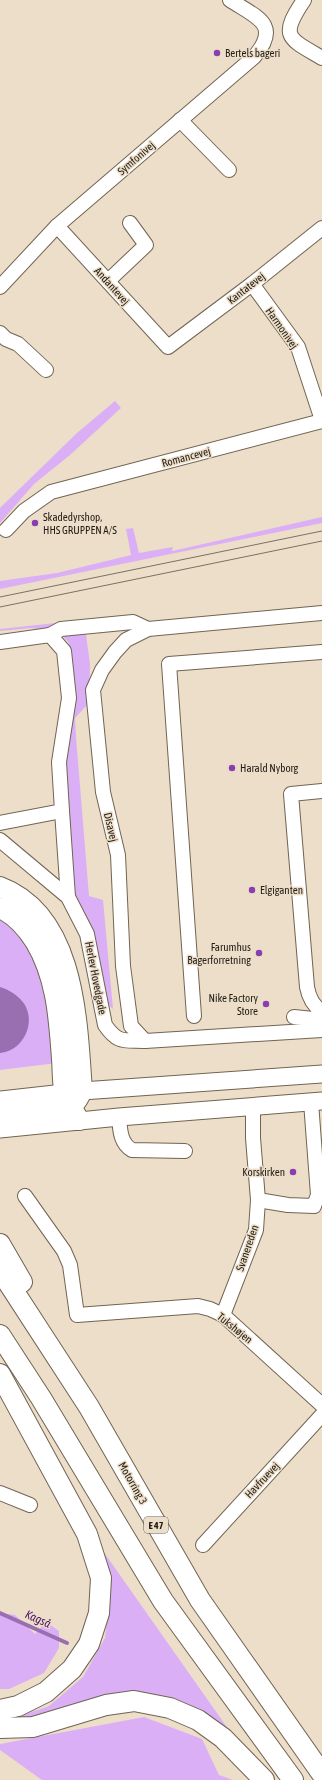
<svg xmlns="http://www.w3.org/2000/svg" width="322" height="1780" viewBox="0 0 322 1780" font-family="'Asap Condensed',sans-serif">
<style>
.green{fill:#dbaff6}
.water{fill:#996fb2}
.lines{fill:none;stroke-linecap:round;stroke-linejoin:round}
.stream{stroke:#996fb2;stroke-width:4}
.minor-casing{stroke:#716452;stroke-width:16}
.major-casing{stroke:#716452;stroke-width:19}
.highway-casing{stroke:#716452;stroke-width:22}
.minor{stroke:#fff;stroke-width:14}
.major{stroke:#fff;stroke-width:17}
.highway{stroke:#fff;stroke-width:20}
.tram{stroke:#7a7163;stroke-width:1}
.poi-dot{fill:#893eb0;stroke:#eddec9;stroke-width:1.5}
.labels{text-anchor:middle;stroke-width:3;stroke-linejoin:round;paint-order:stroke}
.shield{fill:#eddec9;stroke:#5f574b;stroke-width:1}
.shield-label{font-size:10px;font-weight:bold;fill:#221d15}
.poi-label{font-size:11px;fill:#221d15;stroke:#eddec9;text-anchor:start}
.street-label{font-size:11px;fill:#221d15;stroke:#eddec9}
.water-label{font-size:12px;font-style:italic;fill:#4f176a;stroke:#eddec9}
</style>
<rect width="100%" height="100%" fill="#eddec9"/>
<g class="green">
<polygon points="115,401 121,408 70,455 34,484 0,523 0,508 2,506 77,433"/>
<polygon points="322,517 322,523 0,589 0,581 57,573 131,555 126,529 133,528 139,553 173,547 172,551 190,547"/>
<polygon points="84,620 90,664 89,703 75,718 76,737 89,896 103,900 113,1009 108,1005 75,899 65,764 73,676 69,643 58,631 31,628 0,631 0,629"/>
<polygon points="0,916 3,917 30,946 44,979 57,1063 0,1070"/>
<polygon points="103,1551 231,1733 152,1698 0,1723 49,1706 83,1677 105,1638 111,1587"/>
<polygon points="0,1613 15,1615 35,1634 46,1622 59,1631 59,1648 44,1673 9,1689 0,1689"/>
<polygon points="144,1717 202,1739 219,1775 233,1780 42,1780 0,1750 0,1744"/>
</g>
<path class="water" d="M0,987C10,990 19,996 25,1005C36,1025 22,1051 0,1053Z"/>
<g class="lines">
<polyline class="stream" points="0,1613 67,1643"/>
<g class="minor-casing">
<g id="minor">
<path d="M304,0C279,37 288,38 322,58"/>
<polyline points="180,120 229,170"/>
<polyline points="57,226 168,347 252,284 322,228"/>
<polyline points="108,281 146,245 130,223"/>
<polyline points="252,284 298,347 322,420"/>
<path d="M0,287L57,226L254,57C282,24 256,17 230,0"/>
<polyline points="0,333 6,339 18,344 46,370"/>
<polyline points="6,530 24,511 51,492 322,421"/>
<polyline points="50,635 61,629 133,622 148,629"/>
<polyline points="0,642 50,635 64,651 69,698 59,762 62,811 0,823"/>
<path d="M322,791L291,794L307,987C309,998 313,1005 322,1012"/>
<polyline points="62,811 68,897"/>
<path d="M0,840L68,897L87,934L105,1025C118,1044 124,1040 145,1041L322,1030"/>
<polyline points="194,1016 169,664 322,652"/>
<polyline points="294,1017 313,1019 322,1023"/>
<polyline points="145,1041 131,1026 123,966 118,855 103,792 93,690 102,670 115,652 126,640 148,629 322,613"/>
<path d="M119,1117C120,1129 120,1143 132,1150L185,1151"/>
<polyline points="25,1196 64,1251 70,1265 77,1315 198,1306 210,1309 223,1315 322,1405"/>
<polyline points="258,1200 288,1205 314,1206 318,1195 311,1102"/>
<polyline points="223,1315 256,1230 258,1200 253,1138 253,1106"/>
<polyline points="0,1493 30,1505"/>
<polyline points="203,1545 322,1415"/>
</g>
</g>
<g class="major-casing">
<g id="major">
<polyline points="0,1100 82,1091 322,1074"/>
<polyline points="0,1129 119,1117 322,1101"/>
</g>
</g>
<g class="highway-casing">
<g id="highway">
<path d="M0,887C76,916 77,1023 82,1091C79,1096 77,1103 71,1106C59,1113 17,1115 0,1117"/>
<path d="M0,908C16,915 26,927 35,941C57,978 59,1018 62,1059C63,1070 62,1083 65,1093C68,1103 74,1112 79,1120"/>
<polyline points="0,1244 22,1282"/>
<polyline points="0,1270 89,1407 200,1600 322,1774"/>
<polyline points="0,1335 41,1398 163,1601 293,1780"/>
<polyline points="0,1374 87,1534 101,1578 99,1613 89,1644 72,1669 46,1692 18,1706 0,1710"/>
<polyline points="0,1728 33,1727 106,1705 134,1701 170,1708 198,1720 223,1738 264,1780"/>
</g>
</g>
<use href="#minor" class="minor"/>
<use href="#major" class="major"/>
<use href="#highway" class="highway"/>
<g class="tram">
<polyline points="0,597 322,531"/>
<polyline points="0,607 322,541"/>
</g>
</g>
<g class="poi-dot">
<circle cx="217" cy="53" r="4"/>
<circle cx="35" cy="523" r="4"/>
<circle cx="232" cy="768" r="4"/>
<circle cx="252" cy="890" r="4"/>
<circle cx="259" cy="953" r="4"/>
<circle cx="266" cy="1004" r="4"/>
<circle cx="293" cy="1172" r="4"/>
</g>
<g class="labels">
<rect class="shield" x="144" y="1517" width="24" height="16" rx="3"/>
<g class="shield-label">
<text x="156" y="1529">E 47</text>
</g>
<g class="poi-label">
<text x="225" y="57">Bertels bageri</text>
<text x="43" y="521">Skadedyrshop,<tspan x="43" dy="13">HHS GRUPPEN A/S</tspan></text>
<text x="240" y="772">Harald Nyborg</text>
<text x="260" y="894">Elgiganten</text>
<text x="251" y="951" text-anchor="end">Farumhus<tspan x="251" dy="13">Bagerforretning</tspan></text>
<text x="258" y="1002" text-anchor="end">Nike Factory<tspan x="258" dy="13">Store</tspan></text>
<text x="285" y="1176" text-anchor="end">Korskirken</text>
</g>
<g class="street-label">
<text transform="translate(136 158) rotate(-41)" y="4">Symfonivej</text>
<text transform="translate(112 286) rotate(48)" y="4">Andantevej</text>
<text transform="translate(246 288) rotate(-38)" y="4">Kantatevej</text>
<text transform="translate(282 328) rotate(55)" y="4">Harmonivej</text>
<text transform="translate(186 457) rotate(-15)" y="4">Romancevej</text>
<text transform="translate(111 827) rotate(77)" y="4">Disavej</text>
<text transform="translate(96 978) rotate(79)" y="4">Herlev Hovedgade</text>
<text transform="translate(247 1248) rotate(-71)" y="4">Svanereden</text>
<text transform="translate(235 1328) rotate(39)" y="4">Tukshøjen</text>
<text transform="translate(262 1480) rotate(-47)" y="4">Havfruevej</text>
<text transform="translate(133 1483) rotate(60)" y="4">Motorring 3</text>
</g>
<g class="water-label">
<text transform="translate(38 1619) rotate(24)" y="4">Kagså</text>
</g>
</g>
</svg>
